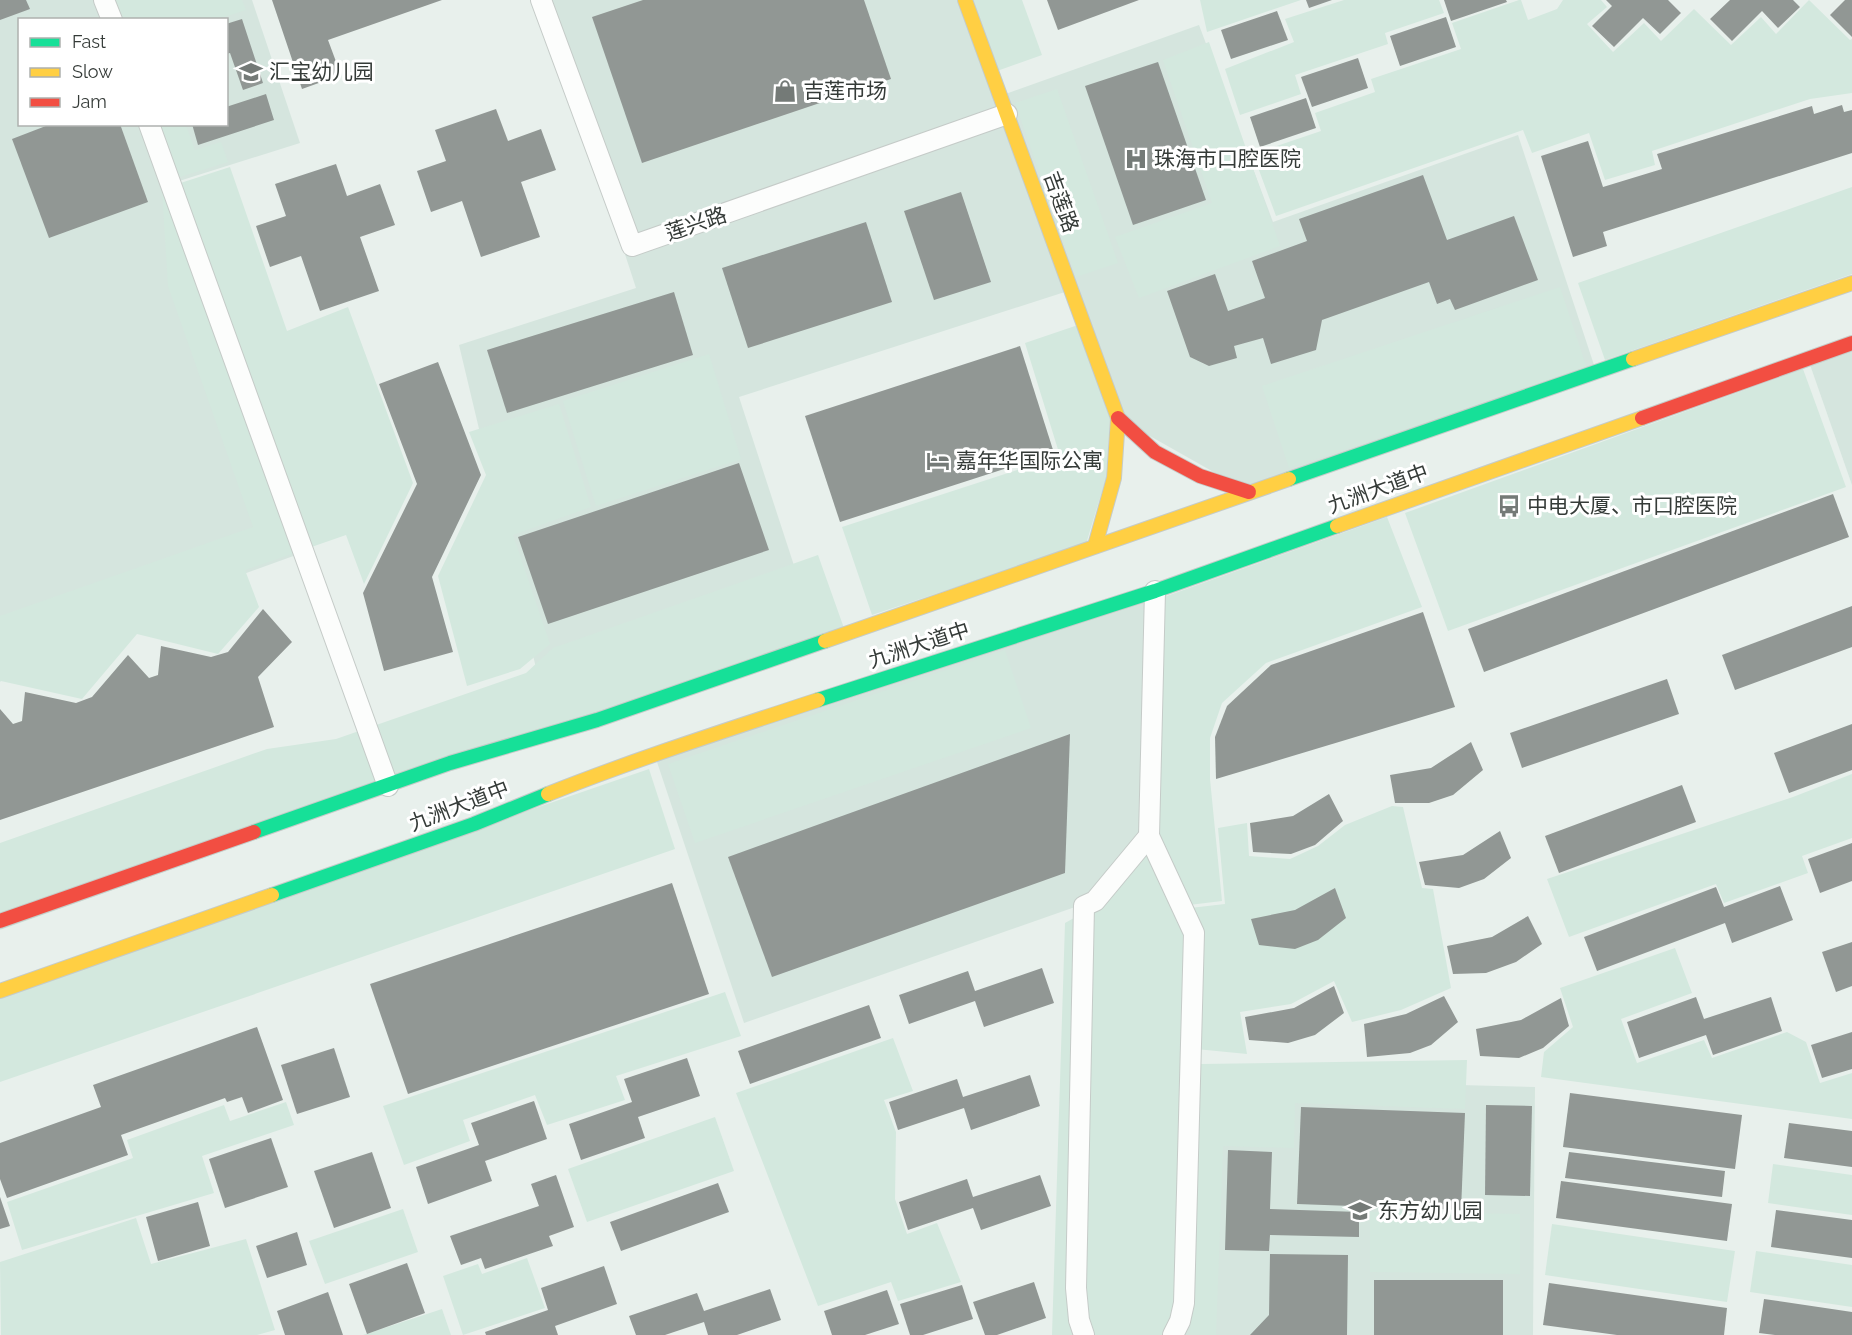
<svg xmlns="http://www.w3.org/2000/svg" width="1852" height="1335" viewBox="0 0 1852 1335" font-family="Raleway,'Noto Sans SC',sans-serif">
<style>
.built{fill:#d5e5de}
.green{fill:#d3e8de}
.building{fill:#919794}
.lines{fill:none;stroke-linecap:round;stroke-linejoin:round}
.street-casing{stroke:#c5cbc8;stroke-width:22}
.fast-casing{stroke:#c5cbc8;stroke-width:16}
.slow-casing{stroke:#c5cbc8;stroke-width:16}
.jam-casing{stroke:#c5cbc8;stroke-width:16}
.street{stroke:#fcfdfc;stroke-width:20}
.fast{stroke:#16e098;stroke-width:14}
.slow{stroke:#ffcf43;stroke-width:14}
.jam{stroke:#f24e42;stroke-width:14}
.labels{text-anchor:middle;stroke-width:6;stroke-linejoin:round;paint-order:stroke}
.poi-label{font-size:21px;fill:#353b38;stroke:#fff;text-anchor:start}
.street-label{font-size:21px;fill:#353b38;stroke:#fff}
</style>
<rect width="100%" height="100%" fill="#e8f0ec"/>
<g class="built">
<polygon points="0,0 109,0 116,19 20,20 20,124 154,125 226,124 226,20 122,19 179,0 252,0 300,143 176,182 310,550 0,662"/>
<polygon points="542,0 965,0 1000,96 1199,25 1273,222 1518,135 1596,371 1249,492 1118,418 1071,290 739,397 819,642 552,735 459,345 636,288"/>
<polygon points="1852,343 1852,485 1808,359"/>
<polygon points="1154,592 1149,836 1095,900 744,1023 654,753"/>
<polygon points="1191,1078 1535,1087 1533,1335 1184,1335"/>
</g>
<g class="green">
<polygon points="97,0 242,0 246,10 218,19 104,19"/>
<polygon points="971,0 1022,0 1042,55 997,71"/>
<polygon points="1200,0 1301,0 1207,32"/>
<polygon points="1344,0 1439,0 1444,13 1385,33 1388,44 1295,75 1301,94 1240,115 1225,69 1294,42 1285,19"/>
<polygon points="1519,0 1521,0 1528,20 1557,9 1563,0 1601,0 1607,7 1587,24 1613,52 1644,23 1661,41 1694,9 1731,45 1761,17 1776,34 1809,0 1850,40 1852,39 1852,93 1810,99 1652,151 1655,165 1605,180 1589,133 1532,153 1523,130 1276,216 1253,154 1321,131 1315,113 1375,92 1371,79 1461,49 1452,23"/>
<polygon points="1209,42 1280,246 1139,298 1115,237 1212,203 1163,60"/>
<polygon points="1057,89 1118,263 1076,277 1015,103"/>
<polygon points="141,125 186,125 195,150 221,142 228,162 161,183"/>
<polygon points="230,167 287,331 348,307 413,483 364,584 346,535 245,570 259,607 218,654 137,634 82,699 1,681 0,682 0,616 253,527 168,286 162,189"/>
<polygon points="1852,187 1852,274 1605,360 1578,283"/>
<polygon points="1560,287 1587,369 1289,468 1262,386"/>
<polygon points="1078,325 1110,419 1106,478 1086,544 872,615 842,527 1060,456 1025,343"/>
<polygon points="709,354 741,459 596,506 563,401"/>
<polygon points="1803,369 1846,487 1448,631 1405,513"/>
<polygon points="559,404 591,507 513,535 550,644 520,669 467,686 438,576 486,475 469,432"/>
<polygon points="1387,517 1422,607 1266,663 1222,703 1210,738 1210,779 1222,901 1189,905 1156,836 1164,597"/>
<polygon points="818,555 845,631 0,930 0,843 267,749 336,739 526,673 553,648"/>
<polygon points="1005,650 1031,728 695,843 668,764"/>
<polygon points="649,769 675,849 0,1082 0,992"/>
<polygon points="1852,774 1852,838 1802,856 1808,873 1724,903 1716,884 1569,937 1547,879 1793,797"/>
<polygon points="1392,806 1403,807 1422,888 1433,889 1451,988 1401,1010 1352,1022 1334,981 1291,1004 1240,1012 1247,1054 1196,1049 1190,908 1225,904 1218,828 1247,823 1249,856 1290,859 1318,846 1345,825"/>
<polygon points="1148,850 1188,936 1177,1335 1052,1335 1065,923 1099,904"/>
<polygon points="1675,948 1692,993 1621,1019 1637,1063 1704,1040 1712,1058 1787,1032 1806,1042 1820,1083 1852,1073 1852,1119 1541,1077 1544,1052 1573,1027 1560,988"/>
<polygon points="725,992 741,1036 616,1076 625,1100 547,1125 535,1095 463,1120 470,1141 404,1165 383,1106"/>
<polygon points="893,1038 913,1091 884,1100 896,1132 895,1199 907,1234 937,1223 961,1282 898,1301 891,1282 818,1306 736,1093"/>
<polygon points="1467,1060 1465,1109 1295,1103 1294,1148 1223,1146 1216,1335 1190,1335 1201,1064"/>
<polygon points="286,1102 294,1125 202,1156 214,1193 22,1250 7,1202 133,1158 127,1140 224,1105 230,1121"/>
<polygon points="715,1117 734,1171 587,1222 568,1169"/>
<polygon points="1773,1164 1852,1175 1852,1215 1768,1203"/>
<polygon points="403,1209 418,1252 325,1284 309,1241"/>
<polygon points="1370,1212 1520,1214 1520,1274 1370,1272"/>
<polygon points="136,1218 151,1264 246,1239 275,1330 257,1335 1,1335 0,1262"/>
<polygon points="1552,1224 1735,1251 1727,1302 1545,1275"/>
<polygon points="1756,1251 1852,1265 1852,1307 1750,1292"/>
<polygon points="527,1258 545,1308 463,1335 443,1276 478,1264 482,1274"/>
<polygon points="442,1309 451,1335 363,1335"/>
</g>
<g class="building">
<polygon points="0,0 26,0 30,9 0,20"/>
<polygon points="272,0 442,0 328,40 341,75 302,89"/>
<polygon points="643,0 864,0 891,79 642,163 592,17"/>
<polygon points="1047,0 1139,0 1058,30"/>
<polygon points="1306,0 1332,0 1309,8"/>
<polygon points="1444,0 1506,0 1507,2 1451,21"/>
<polygon points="1606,0 1668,0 1681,13 1660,34 1643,18 1614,47 1592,26 1612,6"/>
<polygon points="1730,0 1793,0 1800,7 1778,28 1762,11 1732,41 1710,19"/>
<polygon points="1845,0 1852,0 1852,37 1830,15"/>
<polygon points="1277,11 1288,40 1231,59 1221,30"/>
<polygon points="1446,17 1456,47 1400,66 1390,36"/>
<polygon points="242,19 263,83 243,90 230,53 226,54 226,24"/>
<polygon points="1358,58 1368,88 1312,107 1301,77"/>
<polygon points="1158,62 1206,200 1133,225 1085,86"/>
<polygon points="266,94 274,120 198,145 192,124 226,124 226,107"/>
<polygon points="1306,98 1316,128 1260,147 1250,117"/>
<polygon points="1842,105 1844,112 1852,110 1852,153 1603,232 1607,246 1573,257 1541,156 1588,141 1603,187 1662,169 1657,154 1812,106 1814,114"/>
<polygon points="496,109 508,141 541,129 556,170 521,182 540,237 481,257 462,201 431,212 417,171 446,161 435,130"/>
<polygon points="51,124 120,124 148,202 49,238 12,139"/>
<polygon points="336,164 347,196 380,184 395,225 360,237 379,291 320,311 301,256 270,267 256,226 286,216 275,184"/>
<polygon points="1423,175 1447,240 1514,216 1538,280 1455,310 1450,299 1437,304 1429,282 1322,320 1316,350 1271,364 1263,338 1234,346 1237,358 1209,366 1190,357 1167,291 1215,274 1228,311 1265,298 1252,261 1307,241 1299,219"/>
<polygon points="961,192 991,282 934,300 904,211"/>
<polygon points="866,222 892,302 748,348 722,268"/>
<polygon points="674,292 693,355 507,413 487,350"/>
<polygon points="1020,346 1054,453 840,522 805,416"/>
<polygon points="438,362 481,475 432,577 453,652 384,671 363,593 417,484 379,384"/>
<polygon points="739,463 769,550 548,624 518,537"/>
<polygon points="1833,494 1849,537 1484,672 1468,629"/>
<polygon points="1852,606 1852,647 1735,690 1722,655"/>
<polygon points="263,609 292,642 258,677 274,727 0,820 0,709 13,724 22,721 25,692 76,703 92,697 128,655 149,678 158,675 161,646 211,657 228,652"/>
<polygon points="1423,612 1455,707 1216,779 1215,737 1227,706 1271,665"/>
<polygon points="1667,679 1679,714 1522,768 1510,733"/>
<polygon points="1852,724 1852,770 1789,793 1774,753"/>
<polygon points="1070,734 1065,873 772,977 728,857"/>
<polygon points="1471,742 1483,770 1453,795 1429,803 1395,803 1390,775 1431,768"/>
<polygon points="1682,785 1696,822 1559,873 1545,836"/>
<polygon points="1329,794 1343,821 1315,845 1291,854 1253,852 1250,823 1293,816"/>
<polygon points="1500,831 1511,858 1484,879 1459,888 1425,885 1419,862 1463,855"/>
<polygon points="1852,843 1852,881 1820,893 1808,859"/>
<polygon points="672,883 709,994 408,1094 370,984"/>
<polygon points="1780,886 1793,920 1732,943 1725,923 1597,971 1584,937 1716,887 1724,907"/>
<polygon points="1335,888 1346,918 1318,940 1295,949 1259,945 1251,919 1295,910"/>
<polygon points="1528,916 1542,944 1516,962 1486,973 1453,974 1447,946 1492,937"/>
<polygon points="1852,942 1852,986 1836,992 1822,952"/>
<polygon points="1042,968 1054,1003 984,1027 975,1001 909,1024 899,995 968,971 975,991"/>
<polygon points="1334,986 1344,1013 1315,1035 1288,1043 1249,1040 1245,1017 1294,1008"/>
<polygon points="1444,996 1458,1022 1431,1045 1410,1053 1367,1057 1364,1024 1406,1014"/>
<polygon points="1696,997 1704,1019 1771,997 1782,1031 1713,1055 1706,1035 1639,1058 1627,1022"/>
<polygon points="1561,998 1569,1026 1543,1048 1519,1058 1480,1056 1476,1029 1521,1020"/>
<polygon points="869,1005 881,1038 750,1084 738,1051"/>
<polygon points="257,1027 283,1100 248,1113 242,1097 227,1102 225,1098 121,1135 128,1155 7,1198 0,1179 0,1143 101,1107 93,1085"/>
<polygon points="1852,1032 1852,1069 1822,1078 1811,1045"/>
<polygon points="334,1048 350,1097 297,1114 281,1065"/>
<polygon points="687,1058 700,1096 638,1117 645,1138 581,1160 569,1124 632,1102 624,1079"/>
<polygon points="1030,1075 1040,1106 971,1130 964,1108 898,1130 889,1102 957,1079 963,1097"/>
<polygon points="1570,1093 1742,1115 1735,1169 1563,1147"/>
<polygon points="534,1101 547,1139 485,1161 492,1181 428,1204 416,1167 479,1145 471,1123"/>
<polygon points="1486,1105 1532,1106 1530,1196 1485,1195"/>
<polygon points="1301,1107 1465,1113 1461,1210 1297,1204"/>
<polygon points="1789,1123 1852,1131 1852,1167 1784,1158"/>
<polygon points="271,1138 288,1187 225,1208 209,1159"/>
<polygon points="1228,1150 1272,1152 1270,1209 1359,1212 1359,1237 1270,1235 1269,1251 1225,1250"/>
<polygon points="372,1152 391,1208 334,1228 314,1171"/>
<polygon points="1569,1152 1725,1171 1722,1197 1565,1178"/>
<polygon points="556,1175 574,1227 549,1236 553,1246 485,1269 481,1258 461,1265 450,1236 539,1206 531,1184"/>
<polygon points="1040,1175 1051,1206 981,1230 973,1208 908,1230 899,1202 967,1179 973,1197"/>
<polygon points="1561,1181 1732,1204 1727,1241 1556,1218"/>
<polygon points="718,1183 729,1212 621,1251 610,1222"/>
<polygon points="0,1197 10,1226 0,1229"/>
<polygon points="198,1202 210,1246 158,1261 146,1217"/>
<polygon points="1776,1210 1852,1220 1852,1258 1771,1247"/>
<polygon points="297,1232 307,1265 267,1278 256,1246"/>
<polygon points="1270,1254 1348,1255 1347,1335 1250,1335 1269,1315"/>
<polygon points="407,1263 425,1313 367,1334 349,1284"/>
<polygon points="604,1266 617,1304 555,1326 558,1335 486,1335 485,1332 548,1310 541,1288"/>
<rect x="1374" y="1280" width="129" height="55"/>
<polygon points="1034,1282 1046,1318 997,1335 985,1335 973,1302"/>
<polygon points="1549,1283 1727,1308 1724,1335 1617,1335 1543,1325"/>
<polygon points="962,1285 973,1319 923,1335 910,1335 900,1304"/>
<polygon points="770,1289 781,1320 737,1335 708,1335 704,1322 665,1335 636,1335 629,1316 697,1293 704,1311"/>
<polygon points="887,1290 899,1324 865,1335 832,1335 824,1311"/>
<polygon points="328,1292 343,1335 285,1335 277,1311"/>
<polygon points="1764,1299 1852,1312 1852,1335 1775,1335 1759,1333"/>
</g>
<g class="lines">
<g class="street-casing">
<g id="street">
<polyline points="104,0 112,20"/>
<polyline points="541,0 632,246 1007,114"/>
<polyline points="149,124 388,786"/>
<polyline points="1155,591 1149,836 1194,933 1184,1303 1180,1321 1173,1335"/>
<polyline points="1084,1335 1079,1320 1076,1288 1084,906 1095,901 1149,836"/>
</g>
</g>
<g class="fast-casing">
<g id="fast">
<polyline points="1289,479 1633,359"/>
<polyline points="818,700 1155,591 1337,526"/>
<polyline points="254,832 450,763 597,720 825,641"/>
<polyline points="272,895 474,824 548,794"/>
</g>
</g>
<g class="slow-casing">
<g id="slow">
<polyline points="965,0 1118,418 1114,478 1095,546"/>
<polyline points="1633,359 1852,283"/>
<polyline points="1337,526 1642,418"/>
<polyline points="825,641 1289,479"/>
<path d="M548,794C636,759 727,730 818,700"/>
<polyline points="0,991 272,895"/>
</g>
</g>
<g class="jam-casing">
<g id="jam">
<polyline points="1118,418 1155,452 1200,476 1249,492"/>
<polyline points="1642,418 1852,343"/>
<polyline points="0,921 254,832"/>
</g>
</g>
<use href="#street" class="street"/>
<use href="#fast" class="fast"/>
<use href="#slow" class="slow"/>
<use href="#jam" class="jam"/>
</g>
<defs>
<g id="school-bare" transform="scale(1.8)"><path d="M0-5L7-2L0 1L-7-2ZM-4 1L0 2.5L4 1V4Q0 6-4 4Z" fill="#747a77" stroke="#fff" stroke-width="2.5" paint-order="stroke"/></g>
<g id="shop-bare" transform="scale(1.8)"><path d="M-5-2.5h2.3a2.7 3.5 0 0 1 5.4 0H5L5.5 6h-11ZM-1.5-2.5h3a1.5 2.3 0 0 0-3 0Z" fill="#747a77" stroke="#fff" stroke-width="2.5" paint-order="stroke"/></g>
<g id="hospital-bare" transform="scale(1.8)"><path d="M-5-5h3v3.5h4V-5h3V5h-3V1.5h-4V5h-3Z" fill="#747a77" stroke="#fff" stroke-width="2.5" paint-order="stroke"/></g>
<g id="hotel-bare" transform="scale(1.8)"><path d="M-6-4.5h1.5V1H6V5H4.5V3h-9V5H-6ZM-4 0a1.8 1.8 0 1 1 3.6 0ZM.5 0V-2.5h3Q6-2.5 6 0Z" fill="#747a77" stroke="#fff" stroke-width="2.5" paint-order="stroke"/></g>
<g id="bus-bare" transform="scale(1.8)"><path d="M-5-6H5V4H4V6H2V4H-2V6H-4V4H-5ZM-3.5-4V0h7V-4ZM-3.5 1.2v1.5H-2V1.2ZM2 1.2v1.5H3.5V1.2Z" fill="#747a77" stroke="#fff" stroke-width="2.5" paint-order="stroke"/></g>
</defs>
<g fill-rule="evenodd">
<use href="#school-bare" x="251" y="72"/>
<use href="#shop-bare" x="785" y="91"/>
<use href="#hospital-bare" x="1136" y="159"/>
<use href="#hotel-bare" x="938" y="461"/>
<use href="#bus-bare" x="1509" y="506"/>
<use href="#school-bare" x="1360" y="1211"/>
</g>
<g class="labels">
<g class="poi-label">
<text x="269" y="79">汇宝幼儿园</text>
<text x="803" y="98">吉莲市场</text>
<text x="1154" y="166">珠海市口腔医院</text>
<text x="956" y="468">嘉年华国际公寓</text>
<text x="1527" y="513">中电大厦、市口腔医院</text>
<text x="1378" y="1218">东方幼儿园</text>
</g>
<g class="street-label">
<text transform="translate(1061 202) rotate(70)" y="7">吉莲路</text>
<text transform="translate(696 224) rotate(-19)" y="7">莲兴路</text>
<text transform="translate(1378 489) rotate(-20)" y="7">九洲大道中</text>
<text transform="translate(919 645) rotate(-18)" y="7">九洲大道中</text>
<text transform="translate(459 806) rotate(-21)" y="7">九洲大道中</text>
</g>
</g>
<rect x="18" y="18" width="210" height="108" fill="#ffffff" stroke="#aeb1af" stroke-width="1.5"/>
<rect x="30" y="38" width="30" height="9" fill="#16e098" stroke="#aeb1af" stroke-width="1.5"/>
<text x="72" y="48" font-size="18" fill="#353b38">Fast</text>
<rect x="30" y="68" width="30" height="9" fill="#ffcf43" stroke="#aeb1af" stroke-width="1.5"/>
<text x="72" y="78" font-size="18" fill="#353b38">Slow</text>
<rect x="30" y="98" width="30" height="9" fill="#f24e42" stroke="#aeb1af" stroke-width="1.5"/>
<text x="72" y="108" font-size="18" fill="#353b38">Jam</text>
</svg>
